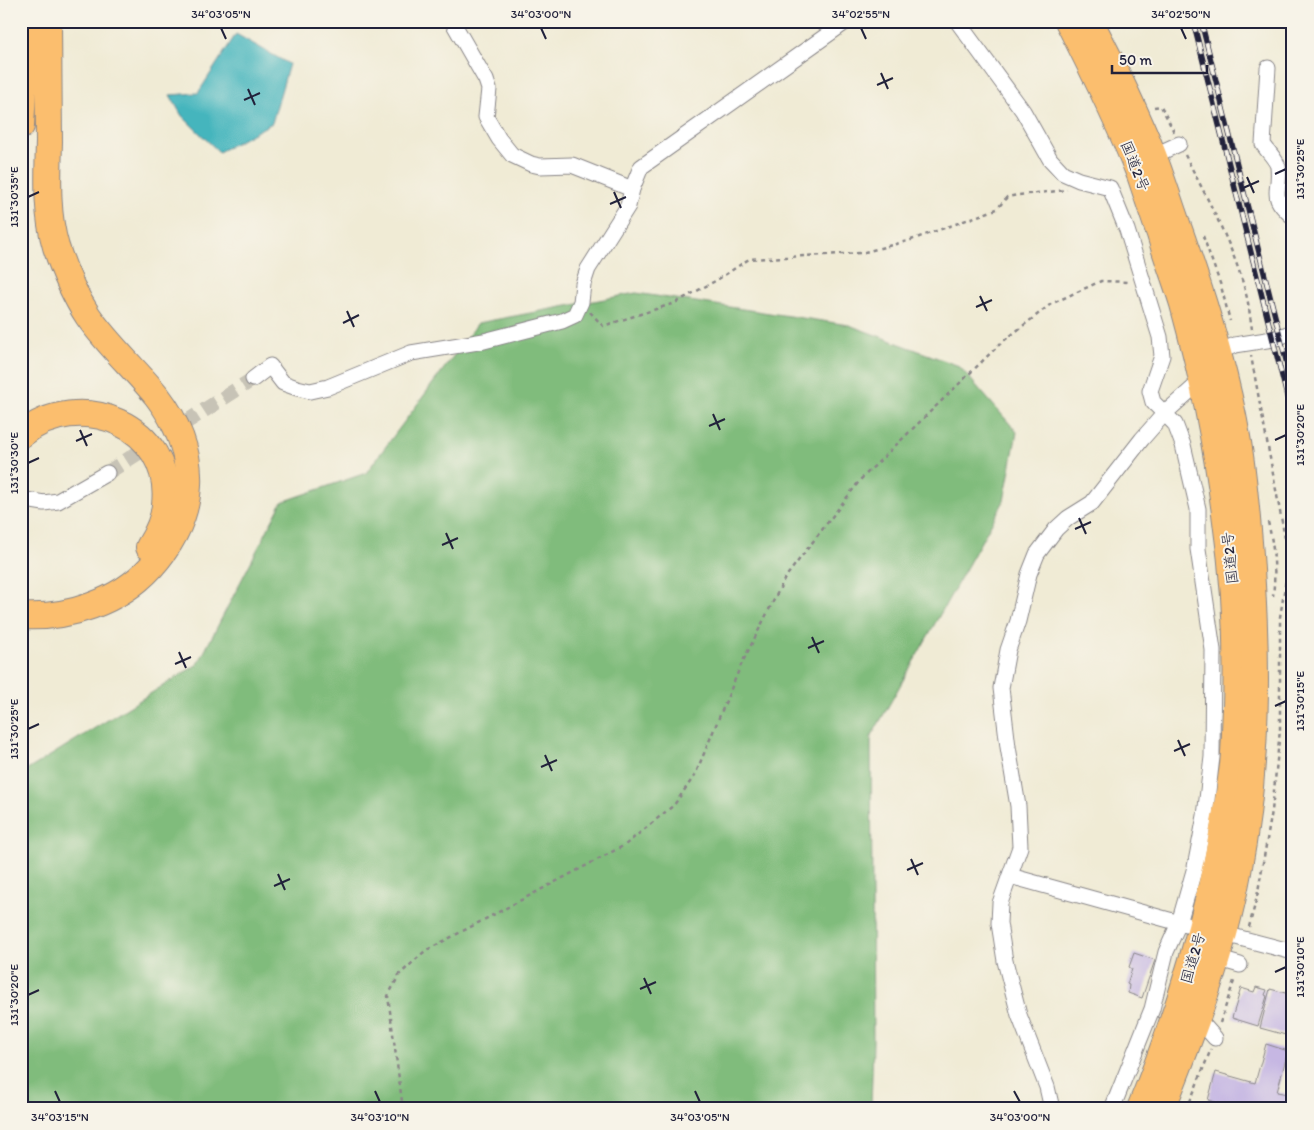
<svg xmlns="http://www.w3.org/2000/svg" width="1314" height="1130" viewBox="0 0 1314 1130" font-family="Itim,'Klee One',sans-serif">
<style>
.forest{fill:#80bc7b;stroke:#516f5b}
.water{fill:#45b5bd;stroke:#346c7c}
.building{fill:#c6b7e3}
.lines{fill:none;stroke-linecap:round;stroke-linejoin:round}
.street-tunnel{stroke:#c7c3b6;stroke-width:15;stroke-dasharray:15 8;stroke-linecap:butt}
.street-casing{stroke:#898688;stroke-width:17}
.highway-casing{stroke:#898688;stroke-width:28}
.path{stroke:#898688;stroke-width:2.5;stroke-dasharray:4 4;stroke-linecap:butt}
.street{stroke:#fff;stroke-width:15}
.highway{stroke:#fbbe6e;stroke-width:26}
.rail-casing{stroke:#22223b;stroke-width:5.5}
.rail{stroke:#f7f3e8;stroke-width:4;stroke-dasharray:11;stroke-linecap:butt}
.ticks{fill:none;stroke:#22223b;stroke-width:2}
.labels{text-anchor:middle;stroke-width:4;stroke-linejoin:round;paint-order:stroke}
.street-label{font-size:15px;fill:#22223b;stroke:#f7f3e8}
.neatline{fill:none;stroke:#22223b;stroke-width:2}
.ticks-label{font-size:12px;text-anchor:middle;fill:#22223b}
</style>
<rect width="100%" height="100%" fill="#f7f3e8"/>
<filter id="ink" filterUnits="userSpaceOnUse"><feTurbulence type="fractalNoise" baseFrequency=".02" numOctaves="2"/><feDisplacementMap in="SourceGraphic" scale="10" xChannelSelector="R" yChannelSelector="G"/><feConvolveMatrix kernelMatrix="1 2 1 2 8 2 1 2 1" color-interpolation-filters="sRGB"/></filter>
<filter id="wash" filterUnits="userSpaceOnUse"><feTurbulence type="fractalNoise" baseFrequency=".0096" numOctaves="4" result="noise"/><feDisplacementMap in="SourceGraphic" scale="20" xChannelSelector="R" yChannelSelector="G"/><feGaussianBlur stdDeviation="1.12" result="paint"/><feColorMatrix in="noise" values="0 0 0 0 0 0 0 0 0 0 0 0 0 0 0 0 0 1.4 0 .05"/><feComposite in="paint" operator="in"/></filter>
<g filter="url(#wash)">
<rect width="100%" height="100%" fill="#f0ebd5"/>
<polygon class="forest" points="636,293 849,325 959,366 1017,432 1004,501 871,737 873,1042 871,1109 21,1109 21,774 198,664 282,502 366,473 478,323"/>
<polygon class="water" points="236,34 289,64 272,123 219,152 182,116 170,95 198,93"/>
<g id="blocks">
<g class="building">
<polygon points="1134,953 1155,960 1142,998 1128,993 1129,985 1127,984 1132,969 1129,967"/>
<polygon points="1256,987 1267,990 1265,995 1267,996 1258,1026 1232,1018 1241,988 1254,992"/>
<polygon points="1270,989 1293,995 1293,1037 1260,1028"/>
<polygon points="1266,1044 1288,1051 1277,1092 1288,1094 1284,1109 1239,1109 1208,1100 1216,1072 1255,1083"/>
</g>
</g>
</g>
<g filter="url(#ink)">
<use href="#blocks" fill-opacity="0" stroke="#898688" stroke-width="1"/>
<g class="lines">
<polyline class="street-tunnel" points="107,473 253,379"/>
<g class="street-casing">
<g id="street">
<polyline points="452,21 486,80 489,89 486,117 499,139 512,155 531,164 540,166 572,165 632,189"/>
<polyline points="957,21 1023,111 1050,159 1063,173 1079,180 1110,188 1127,230 1160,337 1162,356 1150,391 1153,402 1175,424 1183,445 1198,509 1198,549 1213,650 1212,757 1205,816 1195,867 1179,923 1166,952 1152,1009 1112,1109"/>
<path d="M1268,68L1263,144C1267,151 1277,160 1278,167C1281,195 1267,194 1293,217"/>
<polyline points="1153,156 1179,144"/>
<polyline points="253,379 270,366 283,383 297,388 310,391 328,387 411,353 484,341 562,321 575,315 581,302 583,284 588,269 628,206 632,189 641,167 847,21"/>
<polyline points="26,500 44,503 58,501 107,473"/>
<polyline points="1010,876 1187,925"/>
<polyline points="1217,932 1293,952"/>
<polyline points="1216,958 1240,965"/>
<polyline points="1198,1019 1215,1038"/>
<polyline points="1052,1109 1047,1087 1019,1015 1005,961 999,923 1000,903 1020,847 1018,806 1008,747 1001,688 1008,650 1018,621 1029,574 1037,554 1056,529 1068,518 1092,503 1142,439 1164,414 1202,380 1218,352 1235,345 1273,339 1293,332"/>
</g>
</g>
<g class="highway-casing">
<g id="highway">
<path d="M1068,21C1094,72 1119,122 1140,175C1147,195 1153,215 1160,234C1167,258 1176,281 1183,304C1203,376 1217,448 1226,521C1235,583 1238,645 1236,708C1235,727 1235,746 1233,765C1218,884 1185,998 1140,1109"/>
<path d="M1090,21C1113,65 1135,109 1153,155C1163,181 1171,208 1181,235C1204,301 1225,368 1237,437C1244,476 1247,516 1250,555C1258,662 1258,766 1238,872C1223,954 1193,1031 1162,1109"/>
<polyline points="21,126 27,21"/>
<path d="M21,435C79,387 174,425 165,505C164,521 157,534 149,547"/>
<path d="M21,616C68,619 119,602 151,567C199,514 200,452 157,396C135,369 108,345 88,316C74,295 64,271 56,247C46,214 48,177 49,142C49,102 48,62 48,21"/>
</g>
</g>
<g class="path">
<polyline points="1154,107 1161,106 1174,132"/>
<path d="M1185,155C1207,198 1234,247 1246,294C1249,305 1250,317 1252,329"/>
<polyline points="1203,236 1221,286 1230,321"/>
<polyline points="590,312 603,326 675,303 717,280 749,259 861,253 911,240 997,209 1007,197 1018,195 1067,190"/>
<path d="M1268,522C1274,547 1276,570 1273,596"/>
<polyline points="1249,927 1257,897 1272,811 1280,730 1280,617 1287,574 1287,549 1251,356"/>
<polyline points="1220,1023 1235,978"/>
<polyline points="403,1109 388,996 399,975 425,951 625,845 674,805 695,775 741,665 785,578 861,479 1001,343 1051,304 1101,281 1130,282"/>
<polyline points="1187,1109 1211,1049"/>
</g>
<use href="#street" class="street"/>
<use href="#highway" class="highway"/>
<g class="rail-casing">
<g id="rail">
<polyline points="1193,21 1293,420"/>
<polyline points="1201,21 1293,388"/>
</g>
</g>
<use href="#rail" class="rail"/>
</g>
</g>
<path class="ticks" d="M221,28L226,39M541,28L546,39M861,28L866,39M1181,28L1186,39M881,73L888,89M877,85L893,78M248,89L255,105M244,100L260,93M1275,174L1286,169M1247,177L1254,193M1243,188L1259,181M614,192L621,208M28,197L39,192M610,204L626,197M980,296L987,311M976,307L992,300M347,311L354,327M343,323L359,315M713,414L720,430M709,426L725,419M80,430L87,446M1275,440L1286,435M76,441L92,434M28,463L39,458M1079,518L1086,534M1075,529L1091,522M446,533L453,549M442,545L458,538M812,637L819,653M808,648L824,641M179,652L186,668M175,664L191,657M1275,706L1286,701M28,729L39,724M1178,740L1185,756M1174,751L1190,744M545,755L552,771M541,767L557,760M911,859L918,875M907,870L923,863M278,874L285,890M274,886L290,879M1275,972L1286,967M644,978L651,994M640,989L656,982M28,995L39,990M55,1091L60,1102M375,1091L380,1102M695,1091L700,1102M1014,1091L1020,1102"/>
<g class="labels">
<g class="street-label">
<text transform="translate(1135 166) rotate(68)" y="5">国道2号</text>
<text transform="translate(1230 558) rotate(-96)" y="5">国道2号</text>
<text transform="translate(1193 958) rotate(-74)" y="5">国道2号</text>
</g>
</g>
<rect width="1314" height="1130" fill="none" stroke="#f7f3e8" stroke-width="55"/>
<path d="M1112 65v8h95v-8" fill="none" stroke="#22223b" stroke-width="2.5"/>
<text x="1119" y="65" font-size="15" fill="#22223b" stroke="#f7f3e8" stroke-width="4" paint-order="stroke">50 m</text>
<rect x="28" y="28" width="1258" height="1074" class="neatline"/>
<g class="ticks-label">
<text x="221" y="18">34°03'05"N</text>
<text x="541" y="18">34°03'00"N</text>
<text x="861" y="18">34°02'55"N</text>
<text x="1181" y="18">34°02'50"N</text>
<text transform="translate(1300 169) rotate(-90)" y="4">131°30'25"E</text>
<text transform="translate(14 197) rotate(-90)" y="4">131°30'35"E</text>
<text transform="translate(1300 435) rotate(-90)" y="4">131°30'20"E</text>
<text transform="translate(14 463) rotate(-90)" y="4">131°30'30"E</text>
<text transform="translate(1300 701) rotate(-90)" y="4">131°30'15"E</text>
<text transform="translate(14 729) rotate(-90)" y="4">131°30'25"E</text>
<text transform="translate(1300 967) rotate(-90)" y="4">131°30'10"E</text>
<text transform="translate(14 995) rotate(-90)" y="4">131°30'20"E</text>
<text x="60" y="1121">34°03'15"N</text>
<text x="380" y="1121">34°03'10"N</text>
<text x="700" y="1121">34°03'05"N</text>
<text x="1020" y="1121">34°03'00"N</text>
</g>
</svg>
